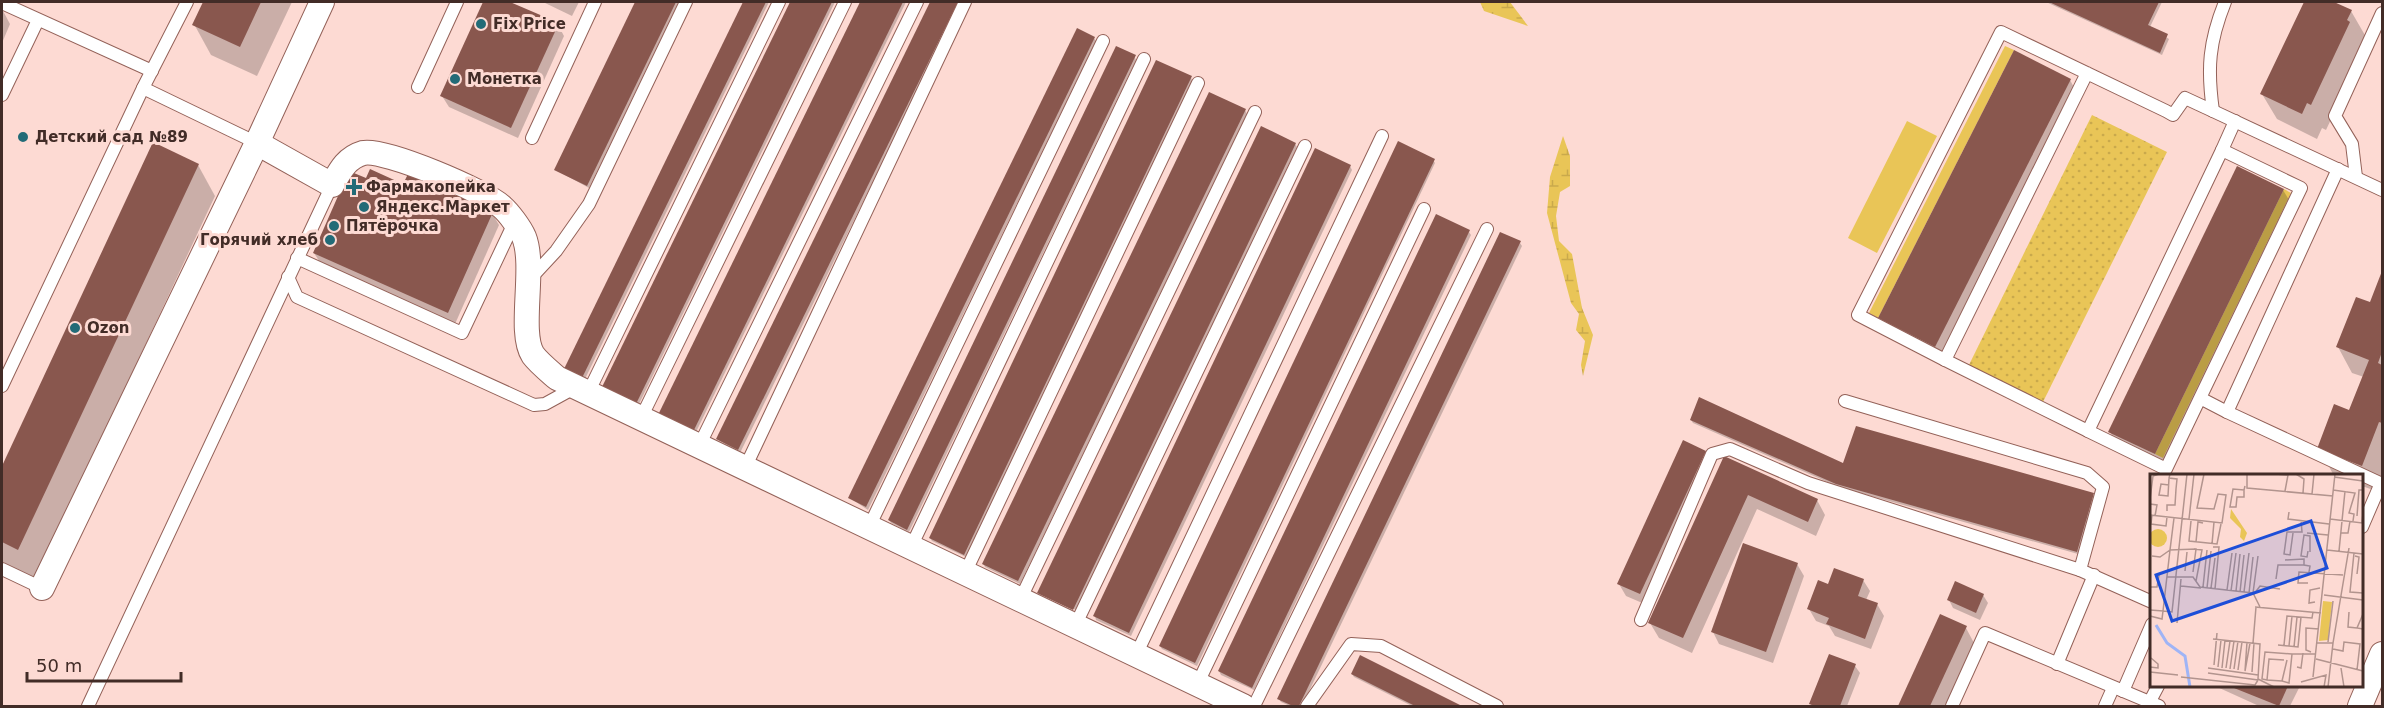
<svg xmlns="http://www.w3.org/2000/svg" width="2384" height="708" viewBox="0 0 2384 708" font-family="'DejaVu Sans',sans-serif">
<style>
.grass{fill:#e9c557}
.wetland{fill:url(#wetland-marsh)}
.park{fill:url(#park-dots)}
.shadow{fill:#0003}
.building{fill:#89574e}
.lines{fill:none;stroke-linecap:round;stroke-linejoin:round}
.service-casing{stroke:#936158;stroke-width:14}
.minor-casing{stroke:#936158;stroke-width:26}
.service{stroke:#fff;stroke-width:12}
.minor{stroke:#fff;stroke-width:24}
.poi-dot{fill:#226b77;stroke:#fddad3;stroke-width:2}
.labels{text-anchor:middle;stroke-width:6;stroke-linejoin:round;paint-order:stroke}
.poi-label{font-size:15px;font-weight:bold;fill:#422c27;stroke:#fddad3;text-anchor:start}
.inset-river{fill:none;stroke:#9fb4f6;stroke-width:3}
.inset-road{fill:none;stroke:#b2948e;stroke-width:1.5}
.view{fill:#1d4ed8;fill-opacity:0.15;stroke:#1d4ed8;stroke-width:3}
.inset-edge{fill:none;stroke:#422c27;stroke-width:3}
</style>
<defs>
<pattern id="wetland-marsh" width="20" height="14" patternUnits="userSpaceOnUse" patternTransform="scale(1.5)"><rect width="20" height="14" fill="#e9c557"/><path d="M1 5h8M5 5V1M11 12h8M15 12V8" fill="none" stroke="#c9a94c"/></pattern>
<pattern id="park-dots" width="8" height="8" patternUnits="userSpaceOnUse" patternTransform="scale(1.5)"><rect width="8" height="8" fill="#e9c557"/><path d="M2 2h.1M6 6h.1" fill="none" stroke="#c9a94c" stroke-width="1.8" stroke-linecap="round"/></pattern>
</defs>
<rect width="100%" height="100%" fill="#fddad3"/>
<g class="grass">
<polygon points="2005,46 2014,50 1878,318 1869,313"/>
<polygon points="1907,121 1937,136 1877,253 1848,238"/>
<polygon points="2284,189 2291,193 2163,458 2155,454"/>
</g>
<g class="wetland">
<polygon points="1480,2 1510,2 1528,26 1484,11"/>
<polygon points="1563,136 1570,156 1570,186 1560,192 1556,216 1559,241 1572,254 1582,308 1593,335 1583,376 1581,365 1585,341 1576,330 1579,314 1571,303 1547,213 1550,177"/>
</g>
<polygon class="park" points="2092,115 2167,152 2040,408 1966,371"/>
<g class="shadow">
<polygon points="205,2 292,2 257,76 211,55 194,24"/>
<polygon points="485,2 507,2 558,25 564,36 518,138 449,107 442,96"/>
<polygon points="543,2 579,2 572,16"/>
<polygon points="637,2 679,2 589,188 556,170"/>
<polygon points="744,2 769,2 584,381 565,369"/>
<polygon points="792,2 835,2 638,406 603,387"/>
<polygon points="861,2 906,2 695,434 660,415"/>
<polygon points="931,2 961,2 740,453 717,439"/>
<polygon points="2046,2 2162,2 2150,27 2169,39 2162,55"/>
<polygon points="2305,2 2331,2 2351,11 2366,37 2364,49 2326,130 2322,128 2317,139 2277,119 2262,94"/>
<polygon points="2,9 10,24 2,43"/>
<polygon points="1094,38 1096,41 868,510 850,498"/>
<polygon points="1134,56 1136,60 909,532 891,523 889,520"/>
<polygon points="1191,77 1192,81 966,557 932,541 930,538"/>
<polygon points="2070,80 2078,95 1944,361 1889,333 1880,318"/>
<polygon points="1245,110 1247,114 1020,584 985,567 983,563"/>
<polygon points="154,144 198,165 215,196 36,579 2,563 2,470"/>
<polygon points="1295,144 1297,147 1076,610 1039,594"/>
<polygon points="1433,160 1435,163 1197,666 1162,649 1160,646"/>
<polygon points="1350,166 1352,170 1131,636 1096,620 1095,616"/>
<polygon points="366,180 404,186 492,213 499,225 455,324 321,264 314,253"/>
<polygon points="2283,190 2292,205 2164,468 2118,447 2110,432"/>
<polygon points="1469,232 1471,235 1254,690 1221,675 1219,671"/>
<polygon points="1520,243 1522,246 1302,706 1290,706 1281,702 1279,699"/>
<polygon points="2382,275 2382,476 2376,491 2362,486 2362,476 2333,474 2319,448 2350,412 2364,377 2352,373 2338,347 2371,304"/>
<polygon points="1691,420 1844,465 2093,494 2095,497 2078,554 1839,487 1693,423"/>
<polygon points="1704,452 1711,463 1647,605 1626,596 1619,584"/>
<polygon points="1725,458 1817,500 1825,515 1816,536 1757,509 1692,653 1659,638 1650,623"/>
<polygon points="1797,564 1804,576 1773,663 1719,644 1713,632"/>
<polygon points="1863,580 1870,591 1866,600 1877,604 1884,616 1871,649 1835,636 1829,626 1816,621 1809,609 1829,586"/>
<polygon points="1983,595 1988,603 1980,620 1953,608 1949,600"/>
<polygon points="1941,616 1966,628 1974,643 1945,706 1899,706"/>
<polygon points="1361,657 1459,706 1412,706 1354,677 1352,674"/>
<polygon points="1855,666 1860,673 1847,706 1812,706 1811,704"/>
<polygon points="2215,686 2300,686 2290,706 2259,706"/>
</g>
<g class="building">
<polygon points="203,2 261,2 240,47 192,25"/>
<polygon points="483,2 510,2 559,23 511,128 440,96"/>
<polygon points="635,2 676,2 587,186 554,170"/>
<polygon points="743,2 766,2 582,378 564,369"/>
<polygon points="790,2 832,2 636,404 602,387"/>
<polygon points="860,2 903,2 693,432 658,415"/>
<polygon points="930,2 958,2 738,450 716,439"/>
<polygon points="2049,2 2159,2 2148,25 2168,34 2160,53"/>
<polygon points="2304,2 2334,2 2352,10 2347,20 2350,22 2311,105 2307,103 2302,114 2260,94"/>
<polygon points="1077,28 1095,37 866,507 848,498"/>
<polygon points="1116,46 1136,55 907,530 888,520"/>
<polygon points="2014,50 2071,79 1935,347 1878,318"/>
<polygon points="1156,60 1192,76 964,555 929,538"/>
<polygon points="1209,92 1246,109 1018,581 982,564"/>
<polygon points="1261,126 1296,143 1073,610 1037,593"/>
<polygon points="1398,141 1435,159 1195,663 1159,646"/>
<polygon points="153,142 199,164 18,550 2,542 2,466"/>
<polygon points="1315,148 1351,165 1129,633 1093,616"/>
<polygon points="2237,166 2284,189 2155,454 2108,432"/>
<polygon points="370,169 403,184 408,174 493,212 448,313 313,253 349,171 366,178"/>
<polygon points="1436,214 1470,230 1252,688 1218,671"/>
<polygon points="1500,232 1521,241 1299,706 1293,706 1277,699"/>
<polygon points="2382,271 2382,352 2378,363 2382,365 2382,423 2379,422 2362,466 2317,449 2334,404 2349,410 2369,360 2336,347 2356,297 2370,302"/>
<polygon points="1699,397 1843,463 1856,426 2094,493 2077,552 1836,484 1690,420"/>
<polygon points="1683,440 1706,451 1640,594 1617,584"/>
<polygon points="1724,456 1818,499 1808,522 1748,495 1683,638 1648,623"/>
<polygon points="1743,543 1798,563 1766,652 1711,632"/>
<polygon points="1834,568 1864,579 1858,596 1878,603 1865,639 1826,624 1829,618 1807,609 1818,580 1828,584"/>
<polygon points="1955,581 1984,594 1976,613 1947,600"/>
<polygon points="1940,614 1967,626 1930,706 1898,706"/>
<polygon points="1829,654 1856,664 1840,706 1815,706 1809,704"/>
<polygon points="1360,655 1462,706 1415,706 1351,674"/>
<polygon points="2229,686 2288,686 2279,706"/>
</g>
<g class="lines">
<g class="service-casing">
<g id="service">
<polyline points="2,3 152,71"/>
<path d="M2087,73L1945,360L1858,315L2001,32L2166,111L2173,115L2185,98L2213,111C2207,68 2209,42 2225,2"/>
<polyline points="418,87 457,2"/>
<polyline points="143,88 257,143"/>
<polyline points="2,95 38,20"/>
<polyline points="2213,111 2382,190"/>
<polyline points="532,138 595,2"/>
<polyline points="2222,150 2235,121"/>
<polyline points="2338,169 2227,412 2382,484"/>
<polyline points="2356,177 2352,144 2335,116 2382,13"/>
<polyline points="297,258 462,333 514,223"/>
<polyline points="288,277 297,297 534,405 545,404 576,387"/>
<polyline points="530,279 556,251 589,204 686,2"/>
<polyline points="1945,360 2088,431"/>
<polyline points="2,386 143,88 187,2"/>
<polyline points="588,393 779,2"/>
<polyline points="2200,398 2166,469 2088,431 2222,150 2301,188 2200,398 2227,412"/>
<polyline points="1845,401 2087,473 2103,487 2080,570 2152,602"/>
<polyline points="641,418 845,2"/>
<polyline points="699,446 917,2"/>
<polyline points="745,468 965,2"/>
<polyline points="869,527 1103,41"/>
<polyline points="2362,527 2381,483"/>
<polyline points="911,547 1144,59"/>
<polyline points="2,569 42,588"/>
<polyline points="965,573 1198,83"/>
<polyline points="1020,600 1255,112"/>
<polyline points="1641,620 1712,454 1730,449 1808,483 2080,570"/>
<polyline points="1075,626 1305,146"/>
<polyline points="1136,655 1382,136"/>
<polyline points="2057,664 2094,575"/>
<polyline points="1197,685 1424,209"/>
<polyline points="2123,691 2152,624"/>
<polyline points="2149,703 2158,686"/>
<polyline points="88,706 332,185"/>
<polyline points="1254,706 1487,229"/>
<polyline points="1307,706 1351,644 1381,646 1497,706"/>
<polyline points="1952,706 1985,633 2159,706"/>
<polyline points="2105,706 2113,688"/>
</g>
</g>
<g class="minor-casing">
<g id="minor">
<path d="M257,143L332,185C340,171 346,158 363,153C384,148 487,192 502,207C509,213 520,228 524,237C536,267 518,332 533,355C539,363 549,371 557,378L1243,706"/>
<polyline points="42,588 257,143 322,2"/>
<polyline points="2360,706 2382,654"/>
</g>
</g>
<use href="#service" class="service"/>
<use href="#minor" class="minor"/>
</g>
<g class="poi-dot">
<circle cx="481" cy="24" r="6"/>
<circle cx="455" cy="79" r="6"/>
<circle cx="23" cy="137" r="6"/>
<path d="M351 178h6v6h6v6h-6v6h-6v-6h-6v-6h6z"/>
<circle cx="364" cy="207" r="6"/>
<circle cx="334" cy="226" r="6"/>
<circle cx="330" cy="240" r="6"/>
<circle cx="75" cy="328" r="6"/>
</g>
<g class="labels">
<g class="poi-label">
<text x="493" y="29">Fix Price</text>
<text x="467" y="84">Монетка</text>
<text x="35" y="142">Детский сад №89</text>
<text x="366" y="192">Фармакопейка</text>
<text x="376" y="212">Яндекс.Маркет</text>
<text x="346" y="231">Пятёрочка</text>
<text x="318" y="245" text-anchor="end">Горячий хлеб</text>
<text x="87" y="333">Ozon</text>
</g>
</g>
<g transform="translate(2150 474)">
<rect width="213" height="213" fill="#fddad3"/>
<path d="M-1 64a9 9 0 1 1 18 0a9 9 0 1 1-18 0Z" fill="#e9c557"/>
<path d="M81,35L97,59L94,67L90,63L91,55L80,44Z" fill="#e9c557"/>
<path d="M173,127L182,128L178,166L169,167Z" fill="#e9c557"/>
<path class="inset-river" d="M6,151L17,169L35,182L40,213"/>
<path class="inset-road" d="M97,0V14L183,22M125,0L138,1L135,17M146,0L154,5L153,19M184,3L213,7M19,11L11,10L9,21L18,22L19,4M94,16V23H87L86,33H80L83,15L94,16L95,12M183,16L205,19L199,39L204,40L203,47M162,20L164,0M0,25L3,2L9,0M0,30L7,31L5,42M17,37V31H25L26,15L27,5L19,4L20,0M139,38L138,45L179,50M0,41L72,49L76,21L68,20L64,35L47,34L54,0M2,41L1,50L16,52L17,43M207,42L209,16H213M24,44L20,76L46,75L43,98M39,45L44,0M180,45L212,49L213,39M41,47L39,67L67,70L71,50M143,59L140,81L134,80L137,58H152L151,46M157,59L178,61M191,59H198L200,47M46,68L48,48L53,49M62,70L64,48M63,73H69L65,115M44,75L52,76L46,107M177,76L213,80M158,77L157,83L151,82L154,61L160,62V78M189,77L195,17M204,79L200,118L213,119M2,82L10,83L20,76M205,82L209,83L207,100M135,86L154,85V91L160,92L159,98M35,97L37,78M17,103H43L50,113L103,119L110,133M126,105L128,91H154M158,109H148L149,98L193,101M31,112L51,114M0,113H7L9,101M53,113L57,76M57,114L61,77M61,114L65,84M77,116L82,79M81,117L86,79M86,117L90,80M90,118L94,81M94,118L99,79M99,119L103,83M103,119L108,82M104,120L110,112L130,115M174,121L213,126M165,128L159,129L160,116L170,114M105,133L171,139M0,136L13,137L20,76M199,138L198,153L207,154M213,140L207,154L213,155M0,142L12,145L13,137L22,138L37,0M27,149L31,105M63,165L110,170L108,205L124,213M97,168L95,197L100,169M178,168L183,127M103,169L106,133M167,169H183L178,213M183,169L199,74M128,171L148,173L151,143M134,171L137,142L162,144L163,138M139,172L142,142M144,173L147,143M183,175L193,177L194,168L210,170L207,196M161,178L156,176V154L169,155M166,185L213,197M137,186L132,207L139,209L142,180H166M64,191L67,159M0,193L8,194V190L1,184M68,193L71,166M147,193L151,194L153,179M58,194L108,201M72,194L75,166M76,194L80,167M191,194L194,213M80,195L84,167M84,195L88,167M88,196L92,168M0,198L28,201M102,198L104,169M58,199L108,206M31,203L105,211L108,206M163,203L185,0M117,206L112,205L115,178L142,180M132,207L117,206L119,185L134,186M151,208L176,201L174,213"/>
<path class="view" d="M161,47L177,94L22,147L6,101Z"/>
<rect width="213" height="213" class="inset-edge"/>
</g>
<rect width="2384" height="708" fill="none" stroke="#422c27" stroke-width="6"/>
<path d="M27 672v9h154v-9" fill="none" stroke="#422c27" stroke-width="3"/>
<text x="36" y="672" font-size="18" fill="#422c27" stroke="#fddad3" stroke-width="4.5" paint-order="stroke">50 m</text>
</svg>
